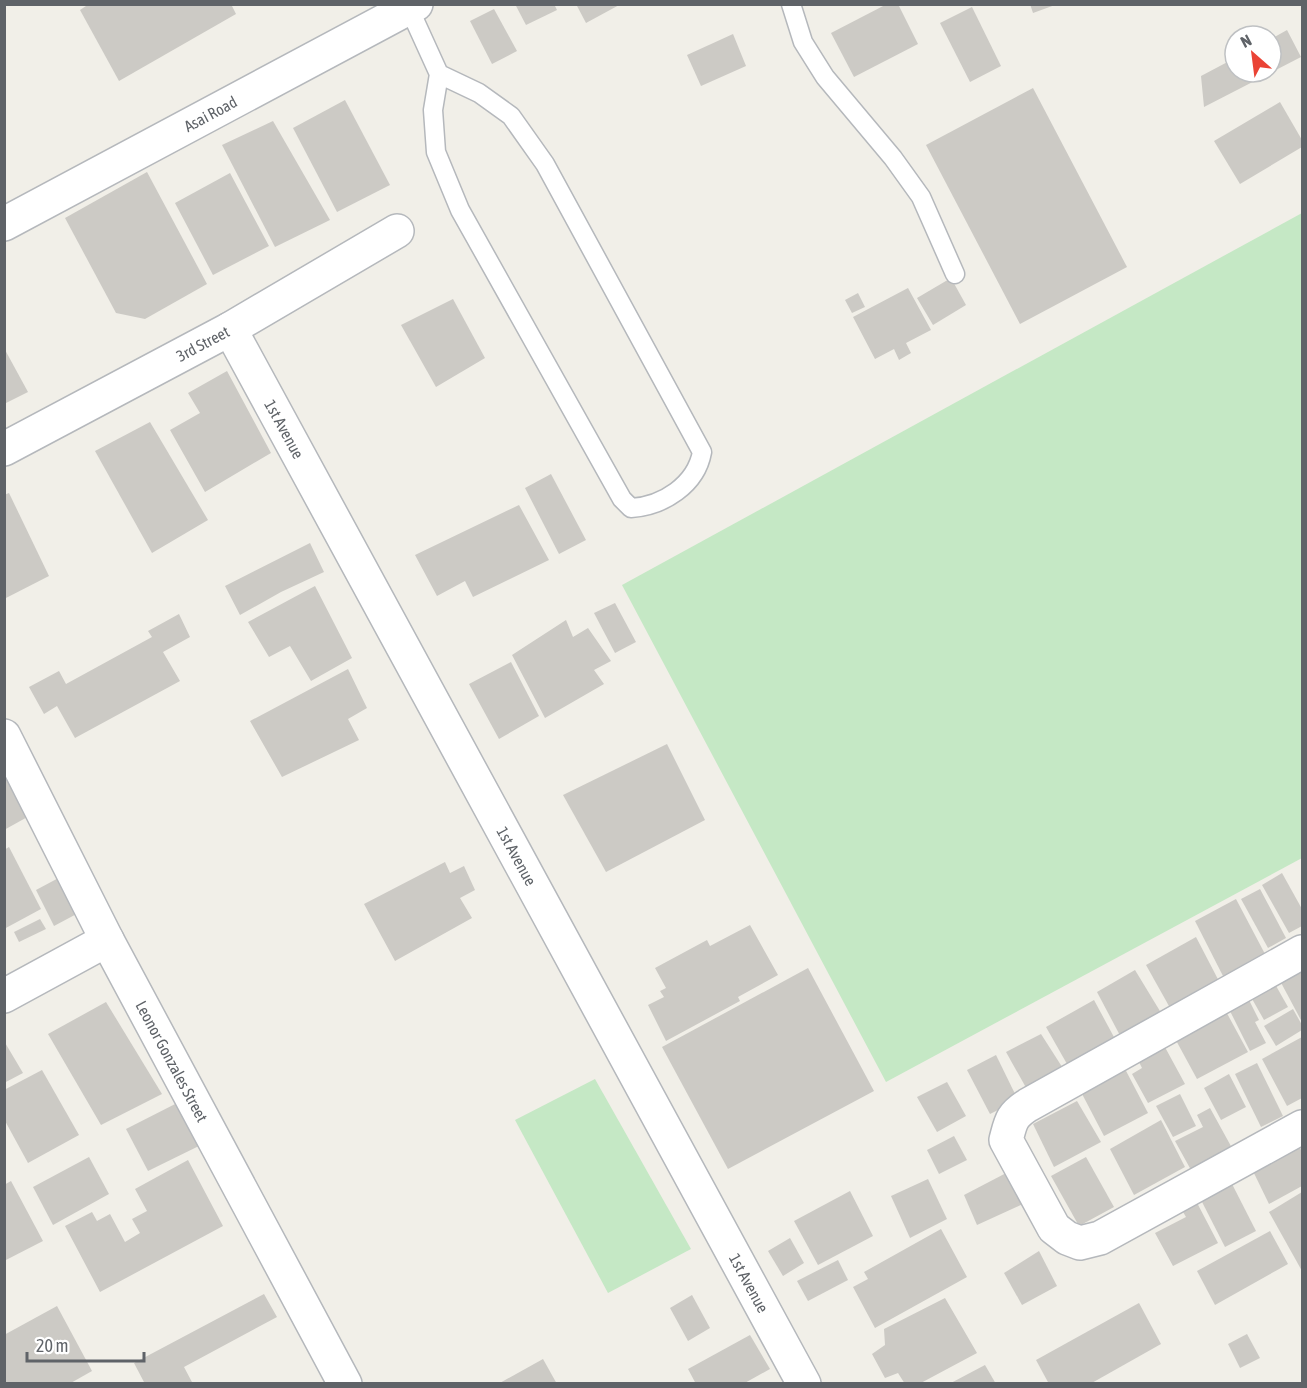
<svg xmlns="http://www.w3.org/2000/svg" width="1307" height="1388" viewBox="0 0 1307 1388" font-family="'Asap Condensed',sans-serif">
<style>
.green{fill:#c5e8c5}
.building{fill:#cccac5}
.lines{fill:none;stroke-linecap:round;stroke-linejoin:round}
.service-casing{stroke:#b5b8bc;stroke-width:21}
.minor-casing{stroke:#b5b8bc;stroke-width:36}
.service{stroke:#fff;stroke-width:18}
.minor{stroke:#fff;stroke-width:33}
.labels{text-anchor:middle;stroke-width:4.5;stroke-linejoin:round;paint-order:stroke}
.street-label{font-size:16px;fill:#5f6368;stroke:#fff}
</style>
<rect width="100%" height="100%" fill="#f1efe8"/>
<g class="green">
<polygon points="1302,213 1302,858 886,1082 622,585"/>
<polygon points="595,1079 691,1249 608,1293 515,1120"/>
</g>
<g class="building">
<polygon points="89,4 231,4 236,14 119,81 80,10"/>
<polygon points="515,4 554,4 557,10 526,25"/>
<polygon points="576,4 621,4 586,23"/>
<polygon points="887,4 898,4 918,44 854,77 831,33"/>
<polygon points="1030,4 1055,4 1055,5 1033,13"/>
<polygon points="972,7 1001,66 970,82 940,23"/>
<polygon points="494,9 517,51 492,64 470,21"/>
<polygon points="1287,30 1301,57 1204,107 1201,76 1235,58 1235,72 1271,72 1271,39"/>
<polygon points="733,34 746,66 701,86 687,55"/>
<polygon points="1033,88 1127,267 1020,324 926,145"/>
<polygon points="345,100 390,185 337,212 293,128"/>
<polygon points="1280,102 1302,140 1302,147 1240,184 1214,141"/>
<polygon points="273,121 330,220 275,247 222,145"/>
<polygon points="147,172 207,284 145,319 116,313 65,218"/>
<polygon points="230,173 269,246 213,275 175,203"/>
<polygon points="951,278 966,305 933,325 917,298"/>
<polygon points="908,288 931,330 906,343 911,353 899,360 894,349 875,359 853,317"/>
<polygon points="858,293 865,307 852,313 845,300"/>
<polygon points="453,299 485,358 436,387 401,325"/>
<polygon points="4,348 28,392 4,404"/>
<polygon points="227,371 271,453 205,492 170,430 200,413 188,393"/>
<polygon points="150,422 208,520 152,553 95,451"/>
<polygon points="551,474 586,540 559,554 525,488"/>
<polygon points="9,493 49,576 4,599 4,495"/>
<polygon points="519,505 549,560 473,597 465,581 437,596 415,555"/>
<polygon points="310,543 324,572 281,592 240,615 225,586"/>
<polygon points="315,586 352,658 311,681 290,646 269,657 248,622"/>
<polygon points="615,603 636,642 615,653 594,613"/>
<polygon points="179,614 190,637 163,652 180,681 75,738 57,706 44,714 29,687 59,671 66,684 152,637 148,631"/>
<polygon points="566,620 573,637 588,628 611,661 594,670 604,684 545,718 512,655"/>
<polygon points="511,662 539,716 499,739 469,684"/>
<polygon points="348,669 367,708 348,719 359,740 282,777 250,721"/>
<polygon points="667,744 705,820 606,872 563,795"/>
<polygon points="9,774 31,815 4,830 4,777"/>
<polygon points="9,847 41,909 4,929 4,850"/>
<polygon points="445,862 450,873 464,866 475,890 460,898 472,918 395,961 364,904"/>
<polygon points="1282,873 1302,909 1302,926 1289,933 1262,885"/>
<polygon points="66,874 84,910 54,926 36,890"/>
<polygon points="1260,889 1286,938 1268,948 1241,899"/>
<polygon points="1236,899 1265,954 1223,976 1195,921"/>
<polygon points="40,919 46,929 19,942 14,932"/>
<polygon points="750,925 778,975 738,997 740,1001 666,1041 648,1005 664,997 660,991 666,988 655,968 707,940 710,946"/>
<polygon points="1196,937 1222,987 1174,1015 1146,965"/>
<polygon points="808,968 874,1091 728,1169 662,1047"/>
<polygon points="1302,969 1302,1022 1278,977"/>
<polygon points="1135,970 1166,1021 1124,1043 1097,992"/>
<polygon points="1271,977 1288,1007 1264,1020 1247,990"/>
<polygon points="1246,994 1259,1020 1255,1022 1266,1043 1250,1051 1226,1003"/>
<polygon points="1094,1000 1115,1039 1067,1064 1046,1027"/>
<polygon points="106,1002 162,1094 101,1125 48,1034"/>
<polygon points="1223,1006 1248,1052 1197,1079 1172,1033"/>
<polygon points="1293,1009 1302,1025 1302,1030 1276,1046 1264,1026"/>
<polygon points="1041,1034 1066,1073 1029,1093 1006,1052"/>
<polygon points="1302,1037 1302,1098 1287,1106 1262,1059"/>
<polygon points="1160,1038 1185,1084 1148,1103 1132,1074 1142,1068 1134,1052"/>
<polygon points="4,1041 23,1073 4,1083"/>
<polygon points="996,1055 1018,1100 990,1114 967,1070"/>
<polygon points="1257,1063 1283,1116 1261,1127 1235,1074"/>
<polygon points="1124,1067 1148,1113 1104,1136 1080,1090"/>
<polygon points="42,1070 79,1135 28,1163 4,1119 4,1090"/>
<polygon points="1229,1074 1246,1107 1221,1120 1204,1088"/>
<polygon points="947,1082 966,1116 937,1132 917,1097"/>
<polygon points="1180,1094 1196,1126 1173,1137 1156,1106"/>
<polygon points="183,1100 205,1143 148,1171 126,1129"/>
<polygon points="1077,1101 1101,1142 1054,1167 1033,1124"/>
<polygon points="1210,1108 1232,1148 1191,1170 1175,1141 1203,1127 1197,1115"/>
<polygon points="1161,1120 1185,1167 1134,1195 1110,1149"/>
<polygon points="954,1136 967,1160 939,1174 927,1150"/>
<polygon points="1297,1141 1302,1152 1302,1186 1269,1204 1250,1165"/>
<polygon points="89,1157 109,1194 53,1225 33,1187"/>
<polygon points="1086,1157 1114,1207 1079,1226 1051,1176"/>
<polygon points="188,1160 223,1226 100,1292 65,1226 92,1212 97,1221 110,1214 125,1242 140,1233 132,1219 147,1211 135,1189"/>
<polygon points="1010,1171 1025,1203 977,1225 964,1195"/>
<polygon points="928,1179 947,1219 910,1238 891,1196"/>
<polygon points="11,1181 43,1241 4,1261 4,1185"/>
<polygon points="1231,1182 1256,1231 1225,1247 1200,1198"/>
<polygon points="850,1191 873,1236 818,1265 794,1221"/>
<polygon points="1302,1192 1302,1271 1269,1212"/>
<polygon points="1194,1197 1218,1243 1173,1266 1155,1233 1186,1217 1179,1205"/>
<polygon points="941,1229 967,1277 875,1328 853,1287 868,1279 864,1272"/>
<polygon points="1270,1231 1288,1264 1215,1305 1197,1271"/>
<polygon points="790,1238 804,1263 783,1276 768,1251"/>
<polygon points="1039,1251 1057,1286 1022,1305 1004,1273"/>
<polygon points="838,1260 848,1280 808,1301 797,1281"/>
<polygon points="264,1294 277,1317 184,1367 193,1384 145,1384 134,1363"/>
<polygon points="692,1295 710,1328 688,1341 670,1308"/>
<polygon points="945,1298 977,1353 919,1384 905,1384 898,1373 885,1378 872,1354 885,1345 884,1329"/>
<polygon points="1139,1303 1161,1344 1090,1384 1049,1384 1036,1360"/>
<polygon points="57,1306 92,1371 69,1384 4,1384 4,1335"/>
<polygon points="1247,1334 1260,1358 1240,1368 1228,1344"/>
<polygon points="750,1335 770,1369 743,1384 696,1384 688,1369"/>
<polygon points="543,1359 557,1384 498,1384"/>
<polygon points="985,1365 996,1384 949,1384"/>
</g>
<g class="lines">
<g class="service-casing">
<g id="service">
<polyline points="791,4 803,42 825,77 893,158 921,197 955,274"/>
<path d="M409,8L439,74L433,110L436,152L460,210L622,499L631,508C663,506 696,485 702,452L545,164L511,116L479,93L439,74"/>
</g>
</g>
<g class="minor-casing">
<g id="minor">
<path id="s1" d="M4,224L416,4"/>
<path id="s2" d="M230,329L804,1384"/>
<path id="s3" d="M4,449L230,329L397,231"/>
<path id="s4" d="M4,736L107,940L345,1384"/>
<path d="M1302,952L1028,1105C1011,1116 1011,1121 1006,1140L1054,1228L1067,1238L1080,1243L1100,1238L1302,1127"/>
<polyline points="4,996 107,940"/>
</g>
</g>
<use href="#service" class="service"/>
<use href="#minor" class="minor"/>
</g>
<g class="labels">
<g class="street-label">
<text dy="6" stroke="none"><textPath href="#s1" startOffset="234">Asai Road</textPath></text>
<text dy="6" stroke="none"><textPath href="#s3" startOffset="225">3rd Street</textPath></text>
<text dy="6" stroke="none"><textPath href="#s2" startOffset="114">1st Avenue</textPath></text>
<text dy="6" stroke="none"><textPath href="#s2" startOffset="600">1st Avenue</textPath></text>
<text dy="6" stroke="none"><textPath href="#s4" startOffset="366">Leonor Gonzales Street</textPath></text>
<text dy="6" stroke="none"><textPath href="#s2" startOffset="1086">1st Avenue</textPath></text>
</g>
</g>
<rect width="1307" height="1388" fill="none" stroke="#5f6368" stroke-width="12"/>
<g transform="translate(1253 54) rotate(332)"><circle r="28" fill="#ffffff" stroke="#bfc1c3" stroke-width="1.5"/>
<path d="M0-4.5L10 22L0 15L-10 22Z" fill="#ea4335"/>
<text y="-9" font-size="16" font-weight="bold" text-anchor="middle" fill="#5f6368">N</text>
</g>
<path d="M27 1352v9h117v-9" fill="none" stroke="#5f6368" stroke-width="3"/>
<text x="36" y="1352" font-size="18" fill="#5f6368" stroke="#ffffff" stroke-width="4.5" paint-order="stroke">20 m</text>
</svg>
